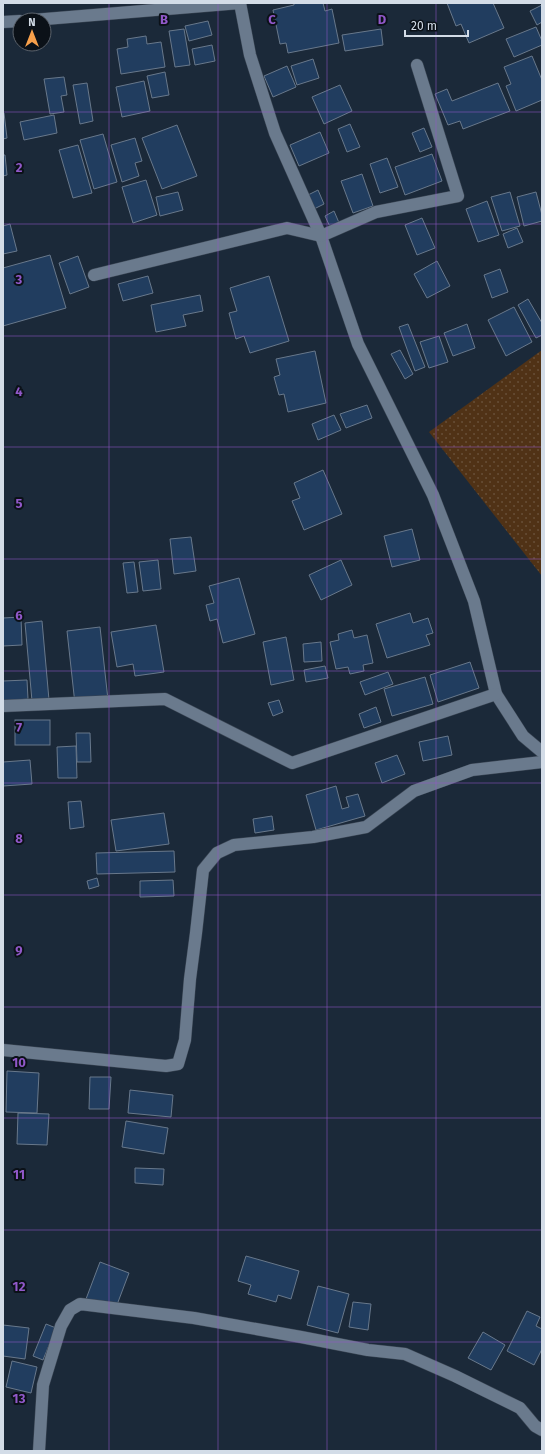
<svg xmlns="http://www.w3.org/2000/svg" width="545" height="1454" viewBox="0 0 545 1454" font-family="'Fira Sans',sans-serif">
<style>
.park{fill:url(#park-dots)}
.building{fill:#213d5f;stroke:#68788b}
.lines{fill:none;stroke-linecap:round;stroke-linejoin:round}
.minor-casing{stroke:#3b4654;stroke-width:13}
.minor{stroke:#6a7a8d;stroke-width:12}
.grid{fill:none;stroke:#9158c9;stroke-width:1;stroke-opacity:0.55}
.grid-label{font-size:13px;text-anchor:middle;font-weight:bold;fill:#9158c9;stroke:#0b1118;stroke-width:4;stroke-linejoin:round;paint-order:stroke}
</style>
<defs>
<pattern id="park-dots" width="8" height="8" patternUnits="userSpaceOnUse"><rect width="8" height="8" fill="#503216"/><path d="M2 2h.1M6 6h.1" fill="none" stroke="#684f38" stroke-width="1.8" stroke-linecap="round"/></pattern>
</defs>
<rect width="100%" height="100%" fill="#1b2939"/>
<polygon class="park" points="542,350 542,576 429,432"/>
<g class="building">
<polygon points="294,3 323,3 325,11 332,9 339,43 288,53 286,43 280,44 273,10 294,5"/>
<polygon points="447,3 493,3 504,28 469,43 461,24 456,26"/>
<polygon points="542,5 542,22 537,25 530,11"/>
<polygon points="208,21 212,35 189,41 185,26"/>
<polygon points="536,27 542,41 542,45 514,57 506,39"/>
<polygon points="184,29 190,65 175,67 169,31"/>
<polygon points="381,29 383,45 345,51 342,35"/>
<polygon points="146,36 147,44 161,42 165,67 121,74 117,49 128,47 127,39"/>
<polygon points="212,45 215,61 195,65 192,49"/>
<polygon points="532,56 542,80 542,100 516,111 506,86 511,84 504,67"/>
<polygon points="313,59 319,78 297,85 291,66"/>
<polygon points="287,66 296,87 273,97 264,76"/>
<polygon points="165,72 169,95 152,98 147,76"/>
<polygon points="64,77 67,95 61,96 64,112 50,114 44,79"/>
<polygon points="144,81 150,111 122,117 116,87"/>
<polygon points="87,83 93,121 80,124 73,85"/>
<polygon points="498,83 510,111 463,129 460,121 448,125 435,94 447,89 452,101"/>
<polygon points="340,85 352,111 324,124 312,97"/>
<polygon points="3,113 4,113 7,138 3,139"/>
<polygon points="54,115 57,133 24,140 20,122"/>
<polygon points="350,124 360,147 347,152 338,129"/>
<polygon points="177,125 197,176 162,189 142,138"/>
<polygon points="424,128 432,147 420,152 412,133"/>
<polygon points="320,132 329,153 299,166 290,145"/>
<polygon points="103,134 117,182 94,189 80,140"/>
<polygon points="135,138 142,161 135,163 139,176 122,182 111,145"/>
<polygon points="78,145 92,193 73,198 59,150"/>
<polygon points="432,154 442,181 405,195 395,167"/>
<polygon points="3,155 5,155 7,175 3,176"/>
<polygon points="387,158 398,187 380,193 370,164"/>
<polygon points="362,174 373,206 353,213 341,181"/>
<polygon points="146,180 157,215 133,223 122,187"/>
<polygon points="318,190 324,204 314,209 308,195"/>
<polygon points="178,192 183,210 160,216 156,197"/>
<polygon points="510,192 520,226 502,231 491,197"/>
<polygon points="536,192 542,215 542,221 524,226 517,197"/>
<polygon points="487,201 499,235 478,242 466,209"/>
<polygon points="334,211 340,225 331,229 325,216"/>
<polygon points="422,218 435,248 417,255 405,225"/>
<polygon points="10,224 17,251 3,254 3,226"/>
<polygon points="517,228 523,242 508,248 503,234"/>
<polygon points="50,255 66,308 3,326 3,268"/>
<polygon points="78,256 89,287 70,294 59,263"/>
<polygon points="437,261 450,286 427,298 414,274"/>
<polygon points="500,269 508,292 492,298 484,275"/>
<polygon points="148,276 153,293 123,301 118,284"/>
<polygon points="269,276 289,341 250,353 244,336 236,339 229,313 237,311 230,288"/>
<polygon points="200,295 203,311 183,315 186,326 156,332 151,305"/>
<polygon points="528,299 542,323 542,335 536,338 518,305"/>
<polygon points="514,307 532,342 506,356 488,320"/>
<polygon points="408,324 425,367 415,371 399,327"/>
<polygon points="467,324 475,348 453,356 444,333"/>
<polygon points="439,336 448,362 429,368 420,342"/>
<polygon points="400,350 413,374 405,379 391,354"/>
<polygon points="315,351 326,403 288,412 284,394 279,395 274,377 280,375 276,359"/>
<polygon points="367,405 372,418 346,428 340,414"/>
<polygon points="334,415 341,430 318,440 312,424"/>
<polygon points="323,470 342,514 304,530 292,501 300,498 294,483"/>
<polygon points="412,529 420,560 392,567 384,536"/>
<polygon points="191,537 196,571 174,574 170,539"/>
<polygon points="158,560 161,589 143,591 139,562"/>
<polygon points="341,560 352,585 321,600 309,575"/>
<polygon points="134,562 138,592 127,593 123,563"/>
<polygon points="239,578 255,634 223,643 217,619 210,621 206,605 214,603 209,586"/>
<polygon points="410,613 413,623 428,618 433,633 426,635 430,645 387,658 376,624"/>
<polygon points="21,617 22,645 3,646 3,618"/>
<polygon points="42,621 49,700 32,701 25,623"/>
<polygon points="156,625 164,672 135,676 133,664 117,667 111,632"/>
<polygon points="100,627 108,700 75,704 67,631"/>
<polygon points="352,630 354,638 367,635 373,663 363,665 364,671 350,674 348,667 336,669 330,642 339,640 338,634"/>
<polygon points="286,637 294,680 271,685 263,642"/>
<polygon points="321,642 322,661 304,662 303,644"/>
<polygon points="470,662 479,688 438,702 430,675"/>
<polygon points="325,666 328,678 306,682 304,670"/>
<polygon points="388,672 393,684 365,695 360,682"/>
<polygon points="425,677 433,704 392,716 384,689"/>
<polygon points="27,680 28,699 3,701 3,681"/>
<polygon points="279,700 283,712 273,716 268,703"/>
<polygon points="376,707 381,722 364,728 359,714"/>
<rect x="15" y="720" width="35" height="25"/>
<polygon points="76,733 90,733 91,762 77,762"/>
<polygon points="448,736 452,755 423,761 419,742"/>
<polygon points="76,746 77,778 58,778 57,747"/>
<polygon points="397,755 405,774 382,783 375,763"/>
<polygon points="30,760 32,784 3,786 3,762"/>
<polygon points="336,786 342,809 349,807 346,797 358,794 365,816 316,830 306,795"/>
<polygon points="81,801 84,827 70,829 68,802"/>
<polygon points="164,813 169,844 116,851 111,820"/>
<polygon points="272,816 274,830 255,833 253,819"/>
<polygon points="174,851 175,872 97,874 96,853"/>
<polygon points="97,878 99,886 89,889 87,881"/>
<polygon points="173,880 174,896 140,897 140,881"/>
<polygon points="7,1071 39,1073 37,1113 6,1112"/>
<polygon points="90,1077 111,1077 109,1109 89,1109"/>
<polygon points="130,1090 173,1095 171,1117 128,1113"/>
<polygon points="18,1113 49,1114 47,1145 17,1144"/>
<polygon points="126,1121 168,1128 164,1154 122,1147"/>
<polygon points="135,1168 164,1169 163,1185 135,1183"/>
<polygon points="246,1256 299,1271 291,1299 278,1295 276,1302 248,1294 251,1285 238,1281"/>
<polygon points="100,1262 129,1273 115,1310 86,1299"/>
<polygon points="318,1286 349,1294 338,1333 307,1325"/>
<polygon points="353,1302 371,1304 368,1330 349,1327"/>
<polygon points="527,1311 540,1317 536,1326 542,1329 542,1349 534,1365 507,1351"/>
<polygon points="46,1324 56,1328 43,1360 33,1356"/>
<polygon points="3,1325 29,1328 25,1359 3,1356"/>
<polygon points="483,1332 505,1345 491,1370 468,1358"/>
<polygon points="12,1361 37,1367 31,1393 6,1387"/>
</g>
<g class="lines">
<g class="minor-casing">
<g id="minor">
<polyline points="240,3 250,55 275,133 321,236 358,344 433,495 474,601 496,694 523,736 542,752"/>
<polyline points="33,20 240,3"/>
<polyline points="3,22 20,21"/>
<polyline points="94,275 287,228 321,236 376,212 458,196 417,65"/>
<polyline points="3,706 165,699 292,763 496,694"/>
<polyline points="3,1050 166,1066 178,1064 185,1040 190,979 196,933 203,870 217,853 234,845 313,837 366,827 414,791 472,770 542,762"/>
<polyline points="39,1451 43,1385 61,1326 70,1310 80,1304 194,1318 301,1337 368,1350 405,1354 455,1376 520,1408 535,1426 542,1430"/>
</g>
</g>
<use href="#minor" class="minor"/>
</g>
<path class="grid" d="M109,3V1451M218,3V1451M327,3V1451M436,3V1451M3,112H542M3,224H542M3,336H542M3,447H542M3,559H542M3,671H542M3,783H542M3,895H542M3,1007H542M3,1118H542M3,1230H542M3,1342H542"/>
<g class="grid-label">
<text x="164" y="24">B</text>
<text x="272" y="24">C</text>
<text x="382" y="24">D</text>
<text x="19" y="172">2</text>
<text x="19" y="284">3</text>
<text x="19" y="396">4</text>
<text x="19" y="508">5</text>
<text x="19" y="620">6</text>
<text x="19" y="732">7</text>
<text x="19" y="843">8</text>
<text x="19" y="955">9</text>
<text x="19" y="1067">10</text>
<text x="19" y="1179">11</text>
<text x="19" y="1291">12</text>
<text x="19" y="1403">13</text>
</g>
<rect width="545" height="1454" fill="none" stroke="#d3dce7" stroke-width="8"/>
<g transform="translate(32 32)"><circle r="19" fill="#0b1118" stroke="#5b626b"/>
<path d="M0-3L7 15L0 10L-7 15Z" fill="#f8a04b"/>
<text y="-6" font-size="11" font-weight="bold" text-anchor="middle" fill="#d3dce7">N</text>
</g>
<path d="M405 30v6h63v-6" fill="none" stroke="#d3dce7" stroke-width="2"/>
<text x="411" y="30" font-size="12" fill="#d3dce7" stroke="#0b1118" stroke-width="3" paint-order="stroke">20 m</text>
</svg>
